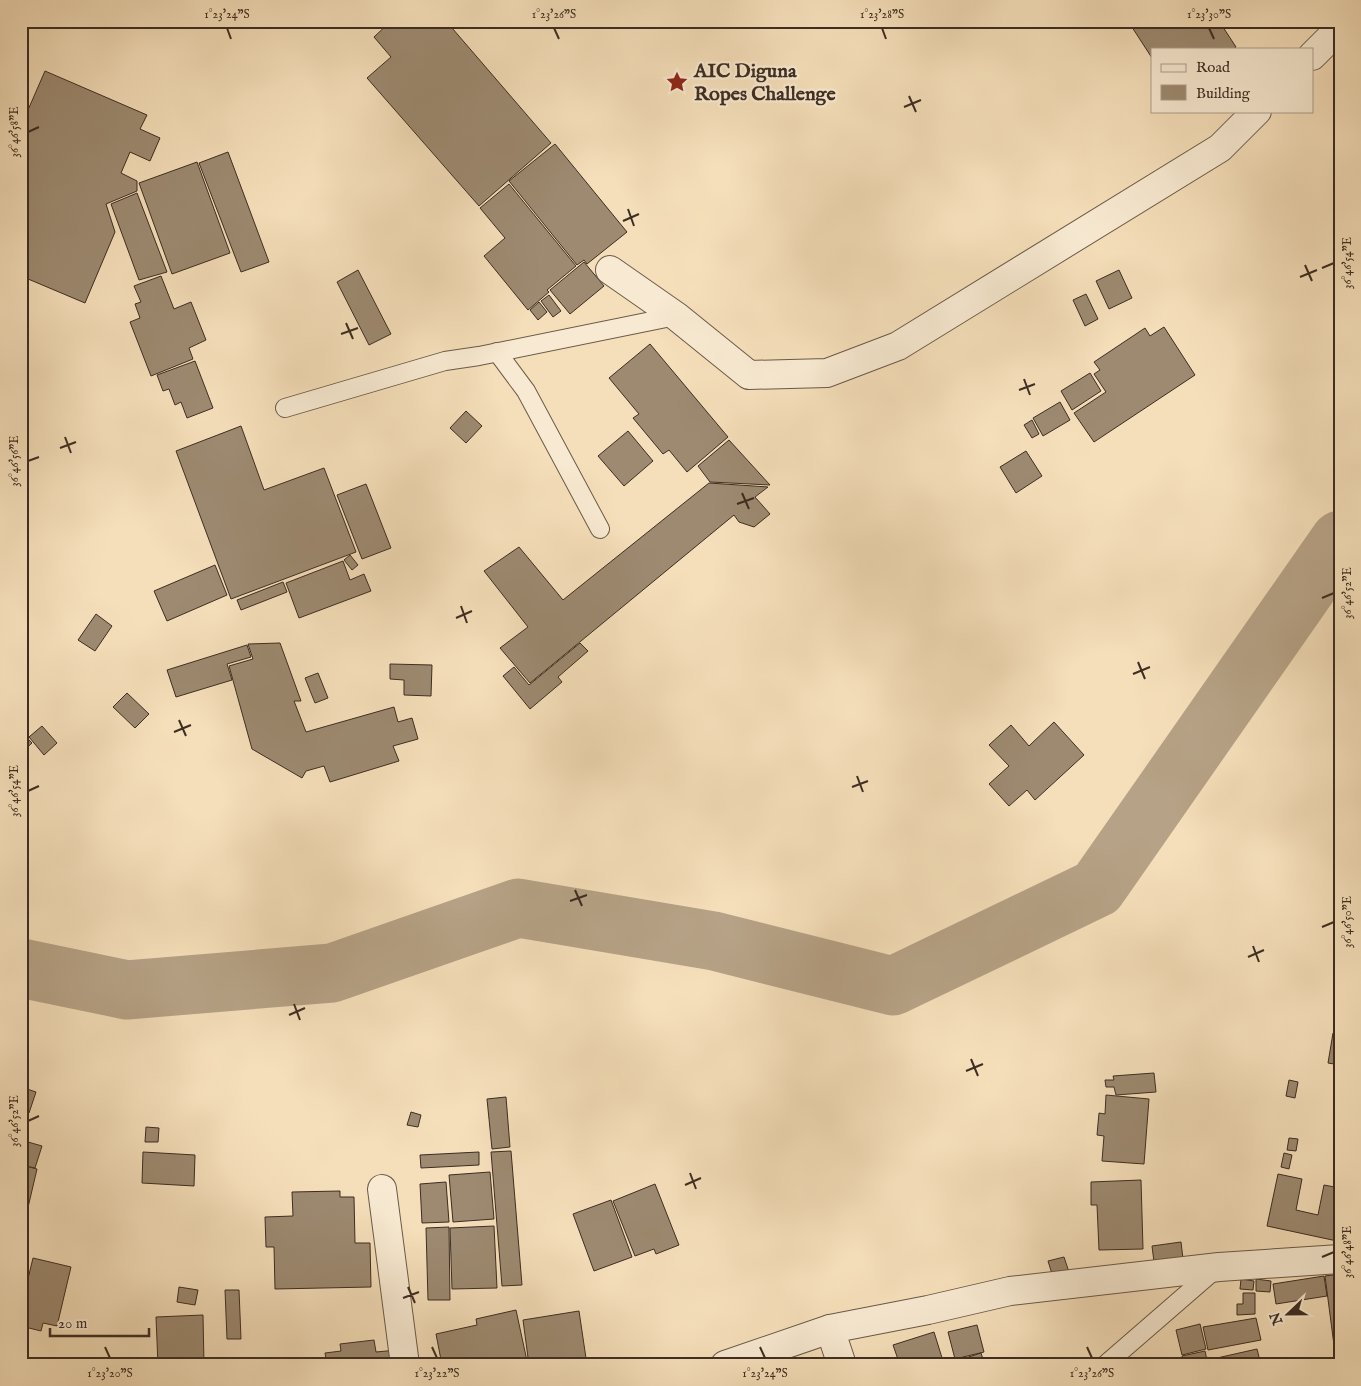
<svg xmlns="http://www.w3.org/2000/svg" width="1361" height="1386" viewBox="0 0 1361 1386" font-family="'IM FELL English',serif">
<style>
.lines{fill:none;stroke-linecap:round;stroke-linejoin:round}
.river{stroke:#b6a286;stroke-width:59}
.building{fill:#9d8a71;stroke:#3d2d22}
.lane-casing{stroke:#6b5a48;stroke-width:20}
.street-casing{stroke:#6b5a48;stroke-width:30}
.lane{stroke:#f8ead2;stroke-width:18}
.street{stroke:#f8ead2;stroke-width:28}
.ticks{fill:none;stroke:#3d2d22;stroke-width:2}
.labels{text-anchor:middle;stroke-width:4.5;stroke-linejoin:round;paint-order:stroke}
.poi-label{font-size:20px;font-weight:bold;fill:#3d2d22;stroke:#f8ead2;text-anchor:start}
.neatline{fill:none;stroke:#3d2d22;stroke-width:2}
.ticks-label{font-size:12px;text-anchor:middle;fill:#3d2d22}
</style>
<rect width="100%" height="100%" fill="#f5dfba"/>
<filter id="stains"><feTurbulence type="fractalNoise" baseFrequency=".004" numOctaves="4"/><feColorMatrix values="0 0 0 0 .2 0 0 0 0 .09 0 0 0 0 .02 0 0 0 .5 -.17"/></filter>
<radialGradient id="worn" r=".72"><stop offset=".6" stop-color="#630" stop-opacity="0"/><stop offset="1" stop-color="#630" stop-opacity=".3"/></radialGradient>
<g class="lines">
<polyline class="river" points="21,968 127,990 332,973 518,908 714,941 893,986 1097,888 1340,540"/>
</g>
<g class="building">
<polygon points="391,21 446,21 551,143 479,206 367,78 391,57 374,37"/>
<polygon points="1128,21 1219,21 1236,47 1233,49 1152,49 1152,58"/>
<polygon points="45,71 147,115 140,129 160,138 150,161 130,152 121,173 137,181 137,191 106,204 115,232 85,303 21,276 21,163 26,150 21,148 21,126"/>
<polygon points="555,144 627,232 587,264 584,260 577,265 509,181"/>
<polygon points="228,152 269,262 241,272 199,163"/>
<polygon points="197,162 230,253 172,274 139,183"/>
<polygon points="509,184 576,266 547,290 549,292 528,310 484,256 505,238 480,208"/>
<polygon points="137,193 167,272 139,280 111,204"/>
<polygon points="584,262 604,286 570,314 550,290"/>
<polygon points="358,270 391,334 369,345 337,282"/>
<polygon points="1119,270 1132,298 1109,309 1096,281"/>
<polygon points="161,276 174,309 191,302 206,340 189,348 193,359 151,376 130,322 140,318 135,304 141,302 134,286"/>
<polygon points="1086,294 1098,319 1085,326 1073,300"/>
<polygon points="549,295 561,311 553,317 541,301"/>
<polygon points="539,302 547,312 538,320 530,310"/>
<polygon points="1164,327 1195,375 1094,442 1074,413 1106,392 1094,374 1100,370 1094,362 1145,328 1150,336"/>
<polygon points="650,344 728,437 687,472 669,450 663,454 633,418 639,414 609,378"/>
<polygon points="195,361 213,408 187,418 181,402 175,405 169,389 163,391 157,375"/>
<polygon points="1090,373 1101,391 1072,410 1061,391"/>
<polygon points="1060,402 1070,420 1043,436 1033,418"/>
<polygon points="466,411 482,426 466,443 450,428"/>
<polygon points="1032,420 1039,434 1032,438 1024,425"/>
<polygon points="241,426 264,490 324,468 356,552 231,599 176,451"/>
<polygon points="628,431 653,461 624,486 598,456"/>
<polygon points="729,440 770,485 710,482 698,466"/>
<polygon points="1026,451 1042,476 1016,493 1000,467"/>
<polygon points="709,483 768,487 755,497 770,514 754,527 739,522 734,515 530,683 500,648 528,627 484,571 519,547 563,600"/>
<polygon points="366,484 391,548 362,559 337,495"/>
<polygon points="350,555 358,565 352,570 344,560"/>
<polygon points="343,561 350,580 364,574 371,591 299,618 286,583"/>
<polygon points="215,565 227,595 167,621 154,591"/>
<polygon points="283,582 287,592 241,610 237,600"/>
<polygon points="96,614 112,626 95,651 78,640"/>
<polygon points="280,643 301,701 294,701 306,732 394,707 398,722 412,718 418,739 393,746 399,761 330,782 324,766 306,771 302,778 252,749 229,666 253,659 248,644"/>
<polygon points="580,643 588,651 558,677 562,682 530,709 503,676 514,667 529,685"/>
<polygon points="247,645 251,657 227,664 232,680 176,697 167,670"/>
<polygon points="390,664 432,665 431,696 404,695 404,680 390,679"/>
<polygon points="318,673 328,698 315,703 305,678"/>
<polygon points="127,693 149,714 135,728 113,707"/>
<polygon points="1054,722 1084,755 1035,800 1027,790 1009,806 989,784 1009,766 989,745 1011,725 1029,746"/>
<polygon points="42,726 57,743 44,755 29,737"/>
<polygon points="24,735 32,743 21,753 21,738"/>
<polygon points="1333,1033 1340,1034 1340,1065 1328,1063"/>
<polygon points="1154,1073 1156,1092 1116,1095 1114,1087 1106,1087 1105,1080 1114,1080 1113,1076"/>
<polygon points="1289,1080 1298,1082 1295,1098 1286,1096"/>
<polygon points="21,1087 36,1092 29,1113 21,1111"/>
<polygon points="1106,1095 1149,1099 1144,1164 1102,1161 1104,1136 1097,1135 1099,1113 1105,1114"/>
<polygon points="506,1097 510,1147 492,1149 487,1099"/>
<polygon points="21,1112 28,1114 21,1136"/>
<polygon points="411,1112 421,1115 418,1127 407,1125"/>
<polygon points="146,1127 159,1128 158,1142 145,1142"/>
<polygon points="1289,1138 1298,1139 1296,1151 1287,1150"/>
<polygon points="21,1140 42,1146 35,1168 21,1165"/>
<polygon points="511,1151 522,1285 502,1286 491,1152"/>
<polygon points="143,1152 195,1155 194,1186 142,1183"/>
<polygon points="479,1152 479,1165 421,1168 420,1155"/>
<polygon points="1284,1153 1292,1155 1289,1169 1281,1167"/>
<polygon points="21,1165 37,1169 26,1216 21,1215"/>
<polygon points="490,1172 494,1219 453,1222 449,1175"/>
<polygon points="1278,1174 1302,1179 1296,1210 1318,1215 1324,1185 1340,1188 1340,1229 1337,1241 1267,1226"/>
<polygon points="1141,1180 1143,1249 1099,1250 1097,1205 1091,1205 1091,1182"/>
<polygon points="446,1182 449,1222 422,1223 420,1184"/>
<polygon points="655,1184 679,1245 656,1254 654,1249 635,1256 613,1201"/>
<polygon points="340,1191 340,1197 354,1197 355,1243 370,1243 371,1287 275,1289 274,1247 266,1247 265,1217 293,1216 292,1192"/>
<polygon points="611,1200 632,1257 594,1271 573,1214"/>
<polygon points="494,1226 497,1288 452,1289 450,1228"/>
<polygon points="449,1227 450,1300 428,1300 426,1228"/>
<polygon points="1181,1242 1183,1259 1154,1262 1152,1246"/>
<polygon points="1064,1257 1069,1272 1053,1277 1048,1261"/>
<polygon points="33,1258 71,1267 57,1326 43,1323 41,1331 21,1326 21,1308"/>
<polygon points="1340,1274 1340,1352 1335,1353 1325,1276"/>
<polygon points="1324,1276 1327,1296 1276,1304 1273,1284"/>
<polygon points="1241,1279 1254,1281 1253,1290 1240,1289"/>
<polygon points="1256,1279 1271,1281 1270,1292 1256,1291"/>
<polygon points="179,1287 198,1290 195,1305 177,1302"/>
<polygon points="225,1290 239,1290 241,1339 227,1339"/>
<polygon points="1243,1293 1255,1293 1255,1314 1237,1315 1237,1304 1243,1304"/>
<polygon points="516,1310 527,1361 511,1365 442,1365 436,1334 477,1325 476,1319"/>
<polygon points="579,1311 587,1365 529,1365 523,1320"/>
<polygon points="203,1315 204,1365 158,1365 156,1317"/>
<polygon points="1256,1318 1261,1340 1208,1350 1203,1327"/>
<polygon points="1200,1324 1206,1349 1182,1355 1176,1330"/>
<polygon points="977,1325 984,1352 955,1359 948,1332"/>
<polygon points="934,1332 943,1361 929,1365 900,1365 893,1345"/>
<polygon points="374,1340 376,1352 397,1350 399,1365 327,1365 325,1353 341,1351 340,1344"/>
<polygon points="1257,1349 1261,1365 1219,1365 1217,1358"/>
<polygon points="1205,1351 1208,1365 1184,1365 1182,1356"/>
<polygon points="981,1353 985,1365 957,1365 956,1361"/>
<polygon points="1333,1360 1333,1365 1312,1365 1312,1363"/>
</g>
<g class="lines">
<g class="lane-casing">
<g id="lane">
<polyline points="497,352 526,391 600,529"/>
<polyline points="285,408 445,361 479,356 676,316"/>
<polyline points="1105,1365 1218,1267"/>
</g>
</g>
<g class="street-casing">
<g id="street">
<polyline points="1312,56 1340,28"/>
<polyline points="610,270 676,316 749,375 827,373 898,346 1220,148 1257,111"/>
<polyline points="382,1189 405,1365"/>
<polyline points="830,1329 842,1365"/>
<polyline points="725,1365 830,1329 928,1310 1010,1291 1219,1267 1340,1259"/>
</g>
</g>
<use href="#lane" class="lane"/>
<use href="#street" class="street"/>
</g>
<path class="ticks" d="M227,28L231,39M554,28L559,39M882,28L886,39M1209,28L1214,39M909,96L916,112M904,107L921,100M28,132L39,127M628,209L634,226M623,221L639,214M1305,265L1312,281M1322,268L1334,263M1300,277L1317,270M346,323L353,339M341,334L358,328M1024,379L1030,395M1019,390L1035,384M65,437L71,453M60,448L76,442M28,461L39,457M742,493L749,509M737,504L754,498M1322,598L1334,593M461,606L467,623M456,618L472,611M1138,662L1145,679M1133,674L1150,667M179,720L186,736M174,732L191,725M857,776L863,792M852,787L868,781M28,791L39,786M575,890L582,906M570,901L587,895M1322,927L1334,922M1253,946L1259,962M1248,957L1264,950M294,1004L300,1020M289,1015L305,1008M971,1059L978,1076M966,1071L983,1064M28,1121L39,1116M690,1173L696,1189M685,1185L701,1178M1322,1257L1334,1252M408,1287L415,1303M403,1298L419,1292M105,1347L110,1358M432,1347L437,1358M760,1347L765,1358M1087,1347L1092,1358"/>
<defs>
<g id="sight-bare" transform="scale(1.725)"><path d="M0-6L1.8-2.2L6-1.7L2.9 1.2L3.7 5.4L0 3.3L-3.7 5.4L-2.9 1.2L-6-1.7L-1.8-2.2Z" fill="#8f2418" stroke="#f8ead2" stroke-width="2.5" paint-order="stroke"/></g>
</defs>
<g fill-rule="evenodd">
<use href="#sight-bare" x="677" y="82"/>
</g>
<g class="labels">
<g class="poi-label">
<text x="694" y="77">AIC Diguna<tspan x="694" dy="23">Ropes Challenge</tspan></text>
</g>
</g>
<rect width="1361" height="1386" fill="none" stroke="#f5dfba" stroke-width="55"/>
<rect x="1151" y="48" width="162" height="65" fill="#f8ead2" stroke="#ad9e8c"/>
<rect x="1161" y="64" width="25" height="8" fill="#f8ead2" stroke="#ad9e8c"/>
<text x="1196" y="72" font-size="15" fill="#3d2d22">Road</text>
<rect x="1161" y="85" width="25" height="15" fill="#9d8a71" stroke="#ad9e8c"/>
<text x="1196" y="98" font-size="15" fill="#3d2d22">Building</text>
<g transform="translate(1288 1314) rotate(248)" stroke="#f8ead2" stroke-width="4" paint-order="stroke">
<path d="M0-4L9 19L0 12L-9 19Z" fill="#3d2d22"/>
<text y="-8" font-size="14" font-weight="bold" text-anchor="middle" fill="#3d2d22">N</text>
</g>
<path d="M50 1328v8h99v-8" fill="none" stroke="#3d2d22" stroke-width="2.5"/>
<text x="58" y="1328" font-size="15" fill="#3d2d22" stroke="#f8ead2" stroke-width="4" paint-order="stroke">20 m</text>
<rect x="28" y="28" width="1306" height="1330" class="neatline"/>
<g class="ticks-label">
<text x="227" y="18">1°23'24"S</text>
<text x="554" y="18">1°23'26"S</text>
<text x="882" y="18">1°23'28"S</text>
<text x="1209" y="18">1°23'30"S</text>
<text transform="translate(14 132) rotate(-90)" y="4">36°46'58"E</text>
<text transform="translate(1347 263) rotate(-90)" y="4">36°46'54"E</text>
<text transform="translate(14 461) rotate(-90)" y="4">36°46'56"E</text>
<text transform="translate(1347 593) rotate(-90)" y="4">36°46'52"E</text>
<text transform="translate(14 791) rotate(-90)" y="4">36°46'54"E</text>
<text transform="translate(1347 922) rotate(-90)" y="4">36°46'50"E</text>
<text transform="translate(14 1121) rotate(-90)" y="4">36°46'52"E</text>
<text transform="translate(1347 1252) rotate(-90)" y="4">36°46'48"E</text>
<text x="110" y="1377">1°23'20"S</text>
<text x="437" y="1377">1°23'22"S</text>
<text x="765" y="1377">1°23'24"S</text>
<text x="1092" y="1377">1°23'26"S</text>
</g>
<rect width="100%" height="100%" filter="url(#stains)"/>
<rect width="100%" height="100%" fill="url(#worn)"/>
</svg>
